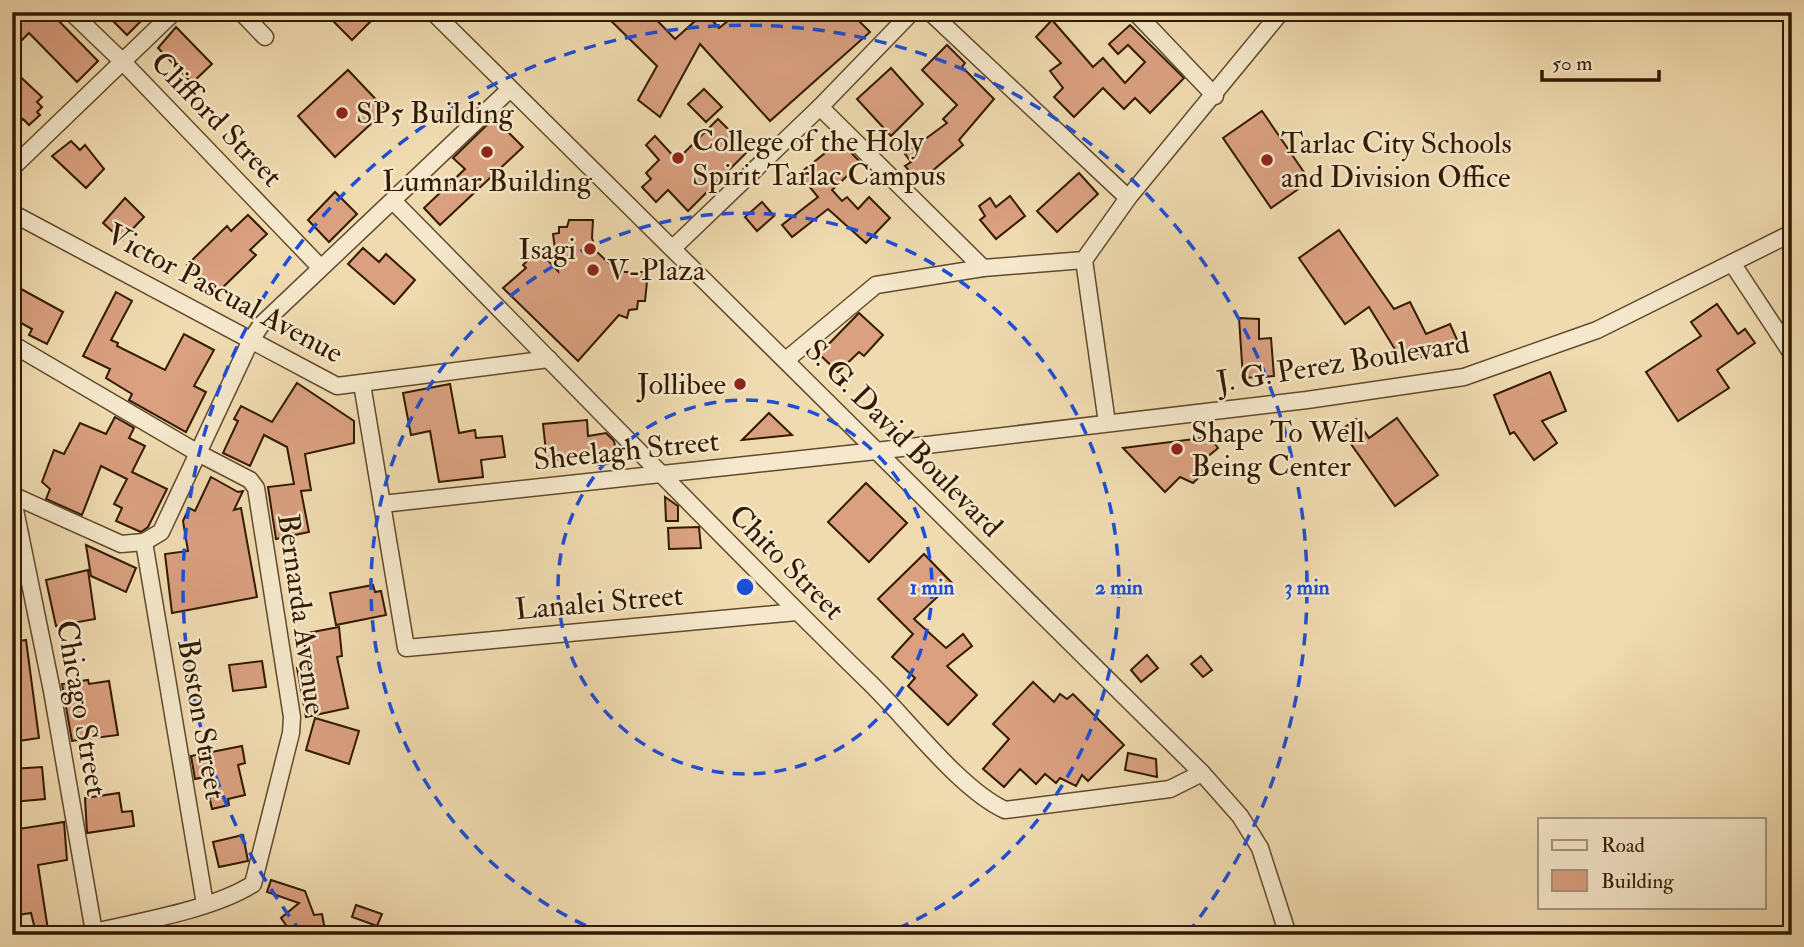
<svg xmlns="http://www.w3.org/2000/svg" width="1804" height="947" viewBox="0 0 1804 947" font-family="'IM FELL Double Pica',serif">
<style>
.building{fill:#daa080;stroke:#311900;stroke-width:2}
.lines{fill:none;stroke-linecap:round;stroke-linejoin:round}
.minor-casing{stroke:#614a2c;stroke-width:19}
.minor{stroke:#f5e8cc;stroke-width:16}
.ring{fill:none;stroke:#1d4ed8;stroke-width:3.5;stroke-dasharray:12 9}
.poi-dot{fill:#8f2418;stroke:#f5e8cc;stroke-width:2.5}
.labels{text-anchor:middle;stroke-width:5;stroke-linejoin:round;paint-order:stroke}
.poi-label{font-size:30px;fill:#311900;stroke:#f5e8cc;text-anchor:start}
.street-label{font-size:30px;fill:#311900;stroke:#f5e8cc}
.centre{fill:#1d4ed8;stroke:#f5e8cc;stroke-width:3.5}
.ring-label{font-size:21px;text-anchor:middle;font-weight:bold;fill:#1d4ed8;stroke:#f5e8cc;stroke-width:5;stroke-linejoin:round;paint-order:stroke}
</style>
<rect width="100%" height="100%" fill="#f0dbb0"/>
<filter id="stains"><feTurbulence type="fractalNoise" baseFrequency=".00286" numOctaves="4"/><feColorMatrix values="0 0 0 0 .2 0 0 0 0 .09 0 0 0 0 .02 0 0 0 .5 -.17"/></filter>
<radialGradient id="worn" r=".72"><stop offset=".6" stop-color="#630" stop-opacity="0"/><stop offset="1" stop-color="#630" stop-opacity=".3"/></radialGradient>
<g class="building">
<polygon points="12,12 50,12 98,61 77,82 29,33 12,50"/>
<polygon points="104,12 150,12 127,35"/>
<polygon points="342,12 380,12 352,40 333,21"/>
<polygon points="602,12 649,12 675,39 705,12 719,28 739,12 850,12 870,32 770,121 700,44 660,117 638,100 657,66"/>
<polygon points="1052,20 1093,67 1103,58 1125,83 1145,62 1128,45 1118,54 1109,44 1130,25 1184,78 1150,113 1135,98 1124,109 1103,88 1074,117 1054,97 1063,88 1050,71 1061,63 1036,37"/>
<polygon points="176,27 212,64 192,83 158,48"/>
<polygon points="947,45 965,63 962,67 994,99 959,140 963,145 919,182 905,166 911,162 905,154 947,123 943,119 957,105 922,70"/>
<polygon points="891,68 923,104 891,136 857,99"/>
<polygon points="12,69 42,97 37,102 42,107 37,112 40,115 29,125 23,119 12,130"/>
<polygon points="348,70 386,110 335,157 298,116"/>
<polygon points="704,89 722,107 706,122 688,104"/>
<polygon points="1262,111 1310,181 1271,208 1223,138"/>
<polygon points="494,118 523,147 440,225 424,208 465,169 453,158"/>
<polygon points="718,119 749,150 688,211 668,190 656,202 642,187 651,179 646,173 659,160 646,145 655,136 677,160"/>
<polygon points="71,141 80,150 85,145 104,169 86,188 52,156"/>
<polygon points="840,141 861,163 832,190 842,201 847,197 858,209 869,197 890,218 866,243 828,209 792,237 782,225 818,197 799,174"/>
<polygon points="1079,173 1098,194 1057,232 1037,211"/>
<polygon points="335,192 357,214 329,242 308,220"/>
<polygon points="1010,196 1025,216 996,239 980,220 985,216 979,206 990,198 996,207"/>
<polygon points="125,198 144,217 122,240 103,223"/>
<polygon points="762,202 774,216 757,231 745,217"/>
<polygon points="248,215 267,234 250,250 256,255 215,295 187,265 227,226 231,231"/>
<polygon points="569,220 593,220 592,238 596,251 614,268 625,272 648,272 645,301 638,301 637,309 629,310 627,318 619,315 578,361 503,288 526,268 523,265 538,250 558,271 553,234 559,233 559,227 567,227"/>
<polygon points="1339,230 1394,309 1410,302 1426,334 1450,324 1458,342 1419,358 1414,347 1399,356 1369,307 1345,324 1299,258"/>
<polygon points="363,248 379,262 386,254 415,280 394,304 348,264"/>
<polygon points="12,284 63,312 47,344 29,335 32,329 12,318"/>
<polygon points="116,292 132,301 111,340 118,343 117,346 165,370 184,334 214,350 194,386 206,392 186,432 129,400 132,394 106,378 110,369 83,356"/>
<polygon points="1717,304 1738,334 1745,329 1755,343 1717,370 1729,388 1678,421 1646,372 1701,336 1691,322"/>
<polygon points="859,313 883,335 864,356 859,352 838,372 819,354"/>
<polygon points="1239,318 1259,319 1259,339 1271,338 1274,376 1243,378"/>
<polygon points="1550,372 1566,411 1542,421 1557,443 1534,460 1514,432 1510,434 1494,395"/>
<polygon points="297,383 354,421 354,443 305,454 311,490 301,491 309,532 276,539 268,487 294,484 287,447 264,435 250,466 223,453 238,421 234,419 241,406 272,422"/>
<polygon points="450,384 459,433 475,430 476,438 502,436 505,457 481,460 483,477 439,482 430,431 411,435 403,393"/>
<polygon points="769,413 792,435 742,440"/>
<polygon points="115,417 134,428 129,438 145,446 132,472 167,489 148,527 141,532 116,521 122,508 114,504 127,479 101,466 82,515 46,499 50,489 42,482 54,450 64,454 80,423 106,434"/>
<polygon points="1397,418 1438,475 1395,506 1341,430 1356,419 1369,438"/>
<polygon points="587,420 588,436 606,433 614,441 618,462 598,465 596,456 547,461 543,424"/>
<polygon points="1210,437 1218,448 1206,458 1209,468 1193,483 1180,477 1165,492 1123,448"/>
<polygon points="211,477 238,492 243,491 234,510 241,508 257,597 172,613 165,554 188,551 183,521 189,508 195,511"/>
<polygon points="866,483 907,523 869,562 828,522"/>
<polygon points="665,497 678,506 678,521 666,521"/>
<polygon points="699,527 701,548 669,549 668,528"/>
<polygon points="86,545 136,568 126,592 91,576"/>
<polygon points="924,554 952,583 914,619 946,648 963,634 972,646 947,666 977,695 948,725 908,686 915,678 892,657 913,634 878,599"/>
<polygon points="88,570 95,619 56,626 46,580"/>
<polygon points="373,585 375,592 381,591 386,615 336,625 330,593"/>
<polygon points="339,627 342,656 337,657 348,708 306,717 297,668 309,665 302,634"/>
<polygon points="26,640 39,738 12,742 12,642"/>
<polygon points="1147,655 1158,668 1141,682 1131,670"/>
<polygon points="1201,656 1212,670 1203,677 1191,664"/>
<polygon points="262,661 266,687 233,691 229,665"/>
<polygon points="88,680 89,684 109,681 118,735 72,741 62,684"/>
<polygon points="1033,682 1054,702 1060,694 1067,699 1073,694 1124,745 1088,781 1082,775 1076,786 1060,778 1056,783 1045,774 1036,784 1020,769 1004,787 983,769 1009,739 993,724"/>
<polygon points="315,718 359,731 349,764 306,750"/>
<polygon points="242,746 245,763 238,765 245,795 228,799 229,805 212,809 205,777 195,779 191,756"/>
<polygon points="1128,753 1156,759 1157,777 1125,770"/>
<polygon points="42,767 45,799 12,802 12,769"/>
<polygon points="119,793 122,812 132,811 134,826 87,833 85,798"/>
<polygon points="64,822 67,860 38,865 48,930 36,933 31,913 12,916 12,830"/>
<polygon points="243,835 248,861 219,867 213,842"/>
<polygon points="271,880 305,891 314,915 322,914 326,935 293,935 281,918 299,903 267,892"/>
<polygon points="356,905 382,914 377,926 352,917"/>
</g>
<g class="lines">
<g class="minor-casing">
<g id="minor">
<polyline points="71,12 122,61 320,267"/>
<polyline points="241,12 265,37"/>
<polyline points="433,12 1202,773 1240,816 1260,848 1288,935"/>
<polyline points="930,12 1128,198"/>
<polyline points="1135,12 1215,96"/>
<polyline points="820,107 983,268"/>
<polyline points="12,168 174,12"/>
<path d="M393,201C551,360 706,523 867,680C906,717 959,789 1005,810L1170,789L1202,773"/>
<polyline points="12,213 337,386 549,359"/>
<polyline points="673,248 820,107 912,12"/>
<polyline points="1084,260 1107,423"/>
<polyline points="1732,263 1792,354"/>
<path d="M12,344L198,453L250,480L256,488L292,717L291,733L253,884C211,911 131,923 81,935"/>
<polyline points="786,360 876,285 983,268 1084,260 1128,198 1281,12"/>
<polyline points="362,384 406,648 797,612"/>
<polyline points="12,495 121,544 144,542 161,532 250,342 261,325 509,90"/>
<polyline points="12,495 52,691 94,932"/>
<polyline points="382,504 876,451 1307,400 1464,377 1597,330 1792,233"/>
<polyline points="144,542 205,904"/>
</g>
</g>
<use href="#minor" class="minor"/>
</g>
<g class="ring">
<circle cx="745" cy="587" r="187"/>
<path d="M605 934A374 374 0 1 1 885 934"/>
<path d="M302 933A562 562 0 1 1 1188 933"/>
</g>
<g class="poi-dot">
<circle cx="342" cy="113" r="7"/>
<circle cx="487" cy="152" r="7"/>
<circle cx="678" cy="158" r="7"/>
<circle cx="1267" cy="160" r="7"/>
<circle cx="590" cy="249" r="7"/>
<circle cx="593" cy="270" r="7"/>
<circle cx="740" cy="384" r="7"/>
<circle cx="1177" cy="449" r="7"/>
</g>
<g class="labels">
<g class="poi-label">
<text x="356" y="123">SP5 Building</text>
<text x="692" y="151">College of the Holy<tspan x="692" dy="34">Spirit Tarlac Campus</tspan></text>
<text x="1281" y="153">Tarlac City Schools<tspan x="1281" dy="34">and Division Office</tspan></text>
<text x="487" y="191" text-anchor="middle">Lumnar Building</text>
<text x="576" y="259" text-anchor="end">Isagi</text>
<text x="607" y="280">V-Plaza</text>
<text x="726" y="394" text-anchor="end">Jollibee</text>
<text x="1191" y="442">Shape To Well<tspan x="1191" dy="34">Being Center</tspan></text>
</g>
<g class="street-label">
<text transform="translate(217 119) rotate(46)" y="10">Clifford Street</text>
<text transform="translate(225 293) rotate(28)" y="10">Victor Pascual Avenue</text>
<text transform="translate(1343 362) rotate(-9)" y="10">J. G. Perez Boulevard</text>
<text transform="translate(904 438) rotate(45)" y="10">S. G. David Boulevard</text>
<text transform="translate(626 450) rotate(-6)" y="10">Sheelagh Street</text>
<text transform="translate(787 562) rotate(45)" y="10">Chito Street</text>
<text transform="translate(599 602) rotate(-5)" y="10">Lanalei Street</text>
<text transform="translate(302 614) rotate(82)" y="10">Bernarda Avenue</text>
<text transform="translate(82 708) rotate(80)" y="10">Chicago Street</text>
<text transform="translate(202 719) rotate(80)" y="10">Boston Street</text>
</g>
</g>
<circle cx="745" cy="587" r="10" class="centre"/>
<g class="ring-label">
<text x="932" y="594">1 min</text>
<text x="1119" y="594">2 min</text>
<text x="1307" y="594">3 min</text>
</g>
<rect width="1804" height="947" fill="none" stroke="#f0dbb0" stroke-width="42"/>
<rect x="14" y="14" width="1776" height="919" fill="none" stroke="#311900" stroke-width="3.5"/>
<rect x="21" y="21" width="1762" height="905" fill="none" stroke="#311900" stroke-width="2"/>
<rect x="1538" y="818" width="228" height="91" fill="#f5e8cc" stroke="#a7957a" stroke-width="2"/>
<rect x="1552" y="840" width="35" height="10" fill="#f5e8cc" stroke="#a7957a" stroke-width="2"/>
<text x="1601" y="852" font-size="21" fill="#311900">Road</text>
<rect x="1552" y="870" width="35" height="21" fill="#daa080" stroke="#a7957a" stroke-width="2"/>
<text x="1601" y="888" font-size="21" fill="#311900">Building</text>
<path d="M1542 70v10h117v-10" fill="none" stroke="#311900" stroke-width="3.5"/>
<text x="1552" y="70" font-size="21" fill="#311900" stroke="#f5e8cc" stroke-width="5" paint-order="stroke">50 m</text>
<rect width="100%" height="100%" filter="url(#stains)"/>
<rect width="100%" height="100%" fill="url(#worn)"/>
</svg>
